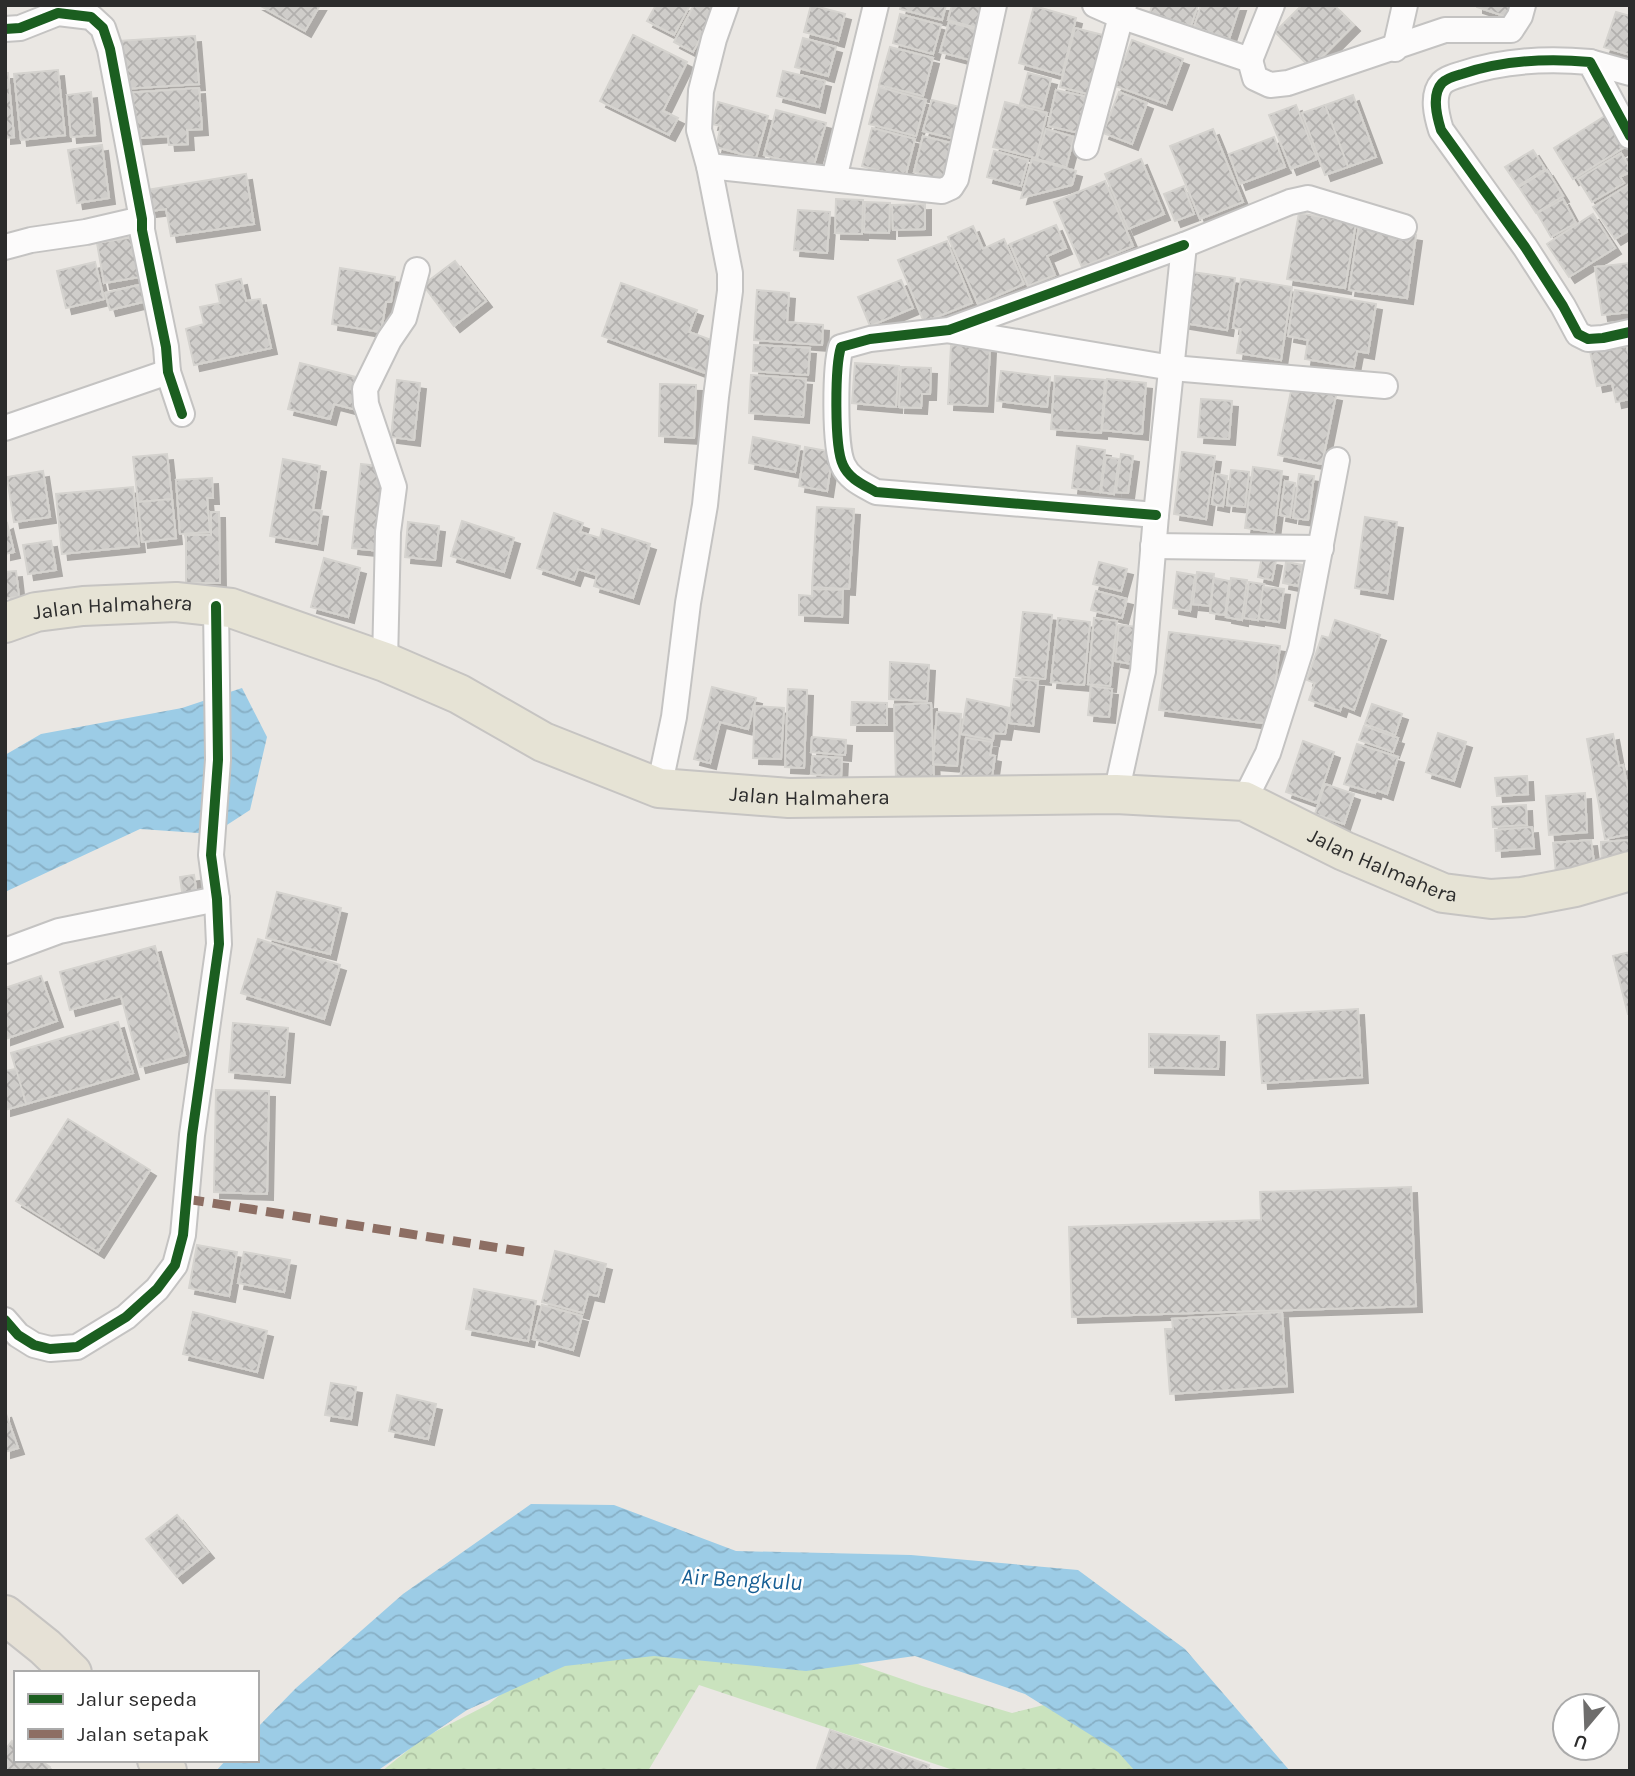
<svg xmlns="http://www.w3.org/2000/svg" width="1635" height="1776" viewBox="0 0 1635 1776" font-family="Karla,sans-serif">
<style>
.forest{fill:url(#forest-crowns)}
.water{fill:url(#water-waves)}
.building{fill:url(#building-cross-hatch);stroke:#d5d3cf;stroke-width:2;filter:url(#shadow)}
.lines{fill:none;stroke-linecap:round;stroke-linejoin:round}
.minor-casing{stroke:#c4c3c2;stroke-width:28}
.primary-casing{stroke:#c6c4c2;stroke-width:42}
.trunk-casing{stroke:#c6c4c2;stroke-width:42}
.minor{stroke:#fcfbfb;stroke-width:24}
.primary{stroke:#e6e3d5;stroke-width:38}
.trunk{stroke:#e6e1d6;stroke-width:38}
.quiet{stroke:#8d6e63;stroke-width:9;stroke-dasharray:18 9;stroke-linecap:butt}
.cycleway-casing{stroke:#fff;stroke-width:15}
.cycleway{stroke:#1b5e20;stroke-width:10}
.labels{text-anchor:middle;stroke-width:5;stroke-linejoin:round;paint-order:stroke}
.street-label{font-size:21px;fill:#2c2c2c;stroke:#fff}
.water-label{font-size:23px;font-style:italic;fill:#175f95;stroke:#fff}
</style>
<defs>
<pattern id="forest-crowns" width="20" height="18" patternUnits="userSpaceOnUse" patternTransform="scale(1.75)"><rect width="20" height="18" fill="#cae3be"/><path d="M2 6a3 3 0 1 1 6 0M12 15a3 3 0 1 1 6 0" fill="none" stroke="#aec3a3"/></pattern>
<pattern id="water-waves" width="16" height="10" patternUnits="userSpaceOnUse" patternTransform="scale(1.75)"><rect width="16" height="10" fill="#9ccce6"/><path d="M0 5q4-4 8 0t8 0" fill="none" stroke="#87afc5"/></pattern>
<pattern id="building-cross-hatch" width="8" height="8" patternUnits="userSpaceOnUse" patternTransform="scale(1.75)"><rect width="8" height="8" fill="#cfcdca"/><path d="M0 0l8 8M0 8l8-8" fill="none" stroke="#b2b0ae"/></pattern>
<filter id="shadow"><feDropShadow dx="6" dy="6" stdDeviation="0" flood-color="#0004"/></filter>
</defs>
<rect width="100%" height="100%" fill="#eae7e3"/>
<polygon class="forest" points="568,1639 841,1658 922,1686 1012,1713 1099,1691 1174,1771 956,1771 699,1685 648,1771 382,1771 423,1738 489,1704"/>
<g class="water">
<polygon points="242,688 267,737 250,810 213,834 140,829 5,892 5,755 41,734 182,708"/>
<polygon points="531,1504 614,1505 736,1551 911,1555 1078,1570 1185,1649 1290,1771 1135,1771 1118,1752 1025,1694 915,1656 806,1671 654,1656 565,1666 467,1710 377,1771 216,1771 226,1760 257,1760 257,1728 296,1688 403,1594"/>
</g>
<g class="building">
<polygon points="259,5 320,5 305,31"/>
<polygon points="656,5 690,5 674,35 647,21"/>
<polygon points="694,5 718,5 693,52 674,42"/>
<polygon points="811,5 845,14 838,41 804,32"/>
<polygon points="901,5 946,5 942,20 900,9"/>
<polygon points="952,5 988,5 981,29 948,20"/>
<polygon points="1152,5 1198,5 1191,26 1150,13"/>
<polygon points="1201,5 1240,5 1229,39 1194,27"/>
<polygon points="1302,5 1334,5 1354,25 1311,68 1275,32"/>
<polygon points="1477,5 1511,5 1507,17 1477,7"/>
<polygon points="1034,6 1076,18 1062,75 1019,63"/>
<polygon points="1616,12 1630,16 1630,55 1604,47"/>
<polygon points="900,14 941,25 933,54 893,43"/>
<polygon points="949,22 982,31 974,61 940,52"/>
<polygon points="1075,28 1107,36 1092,95 1060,87"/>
<polygon points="633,35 687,62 663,111 678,118 669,135 600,101"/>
<polygon points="195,36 199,84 123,89 119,41"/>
<polygon points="803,38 836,47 828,76 795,67"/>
<polygon points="1132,40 1183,59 1166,104 1115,86"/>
<polygon points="890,47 933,58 923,96 879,85"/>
<polygon points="58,70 65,135 21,140 14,74"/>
<polygon points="783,71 825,81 819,107 777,96"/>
<polygon points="5,73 8,73 14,137 5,138"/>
<polygon points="1028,73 1051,79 1043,109 1020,104"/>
<polygon points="879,87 926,100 916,136 869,124"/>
<polygon points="199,88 202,129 187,130 188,144 169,145 168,136 129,139 125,93"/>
<polygon points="1056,90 1097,99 1089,135 1048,126"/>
<polygon points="91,92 95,135 71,137 67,95"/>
<polygon points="1119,92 1147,103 1132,144 1103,133"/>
<polygon points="1353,95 1376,157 1348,167 1325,105"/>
<polygon points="932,100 967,109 959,140 923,131"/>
<polygon points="718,102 768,116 756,158 716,147 721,126 712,124"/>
<polygon points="1005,102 1047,113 1036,158 993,147"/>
<polygon points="1296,105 1317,159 1291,169 1269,115"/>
<polygon points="1325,105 1348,167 1325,175 1302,113"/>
<polygon points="776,110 826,123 813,168 764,155"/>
<polygon points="1608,114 1628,145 1573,179 1554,148"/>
<polygon points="872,128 915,139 905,178 862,166"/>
<polygon points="1046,129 1074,137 1066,167 1037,159"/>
<polygon points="1213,129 1243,202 1200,219 1170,146"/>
<polygon points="923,136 955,144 946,181 914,172"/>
<polygon points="1274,137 1285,167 1240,184 1229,154"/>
<polygon points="102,145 109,198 77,203 68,150"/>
<polygon points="1533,150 1545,169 1518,186 1505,167"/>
<polygon points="994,151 1028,160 1021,186 987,177"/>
<polygon points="1621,153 1630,168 1630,172 1620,177 1624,183 1592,202 1578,179"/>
<polygon points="1032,159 1076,171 1072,185 1021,198"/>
<polygon points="1141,159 1164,214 1128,229 1105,174"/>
<polygon points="1547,170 1563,196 1536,213 1519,187"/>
<polygon points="246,174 254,224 171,236 166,209 143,212 140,191"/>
<polygon points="1105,181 1133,246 1082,267 1054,202"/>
<polygon points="1630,184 1630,230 1615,239 1593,207"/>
<polygon points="1184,186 1194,214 1175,221 1164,194"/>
<polygon points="836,199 863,200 862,234 835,233"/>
<polygon points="1563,199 1576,223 1551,237 1537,213"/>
<polygon points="865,202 890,203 889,233 864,232"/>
<polygon points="925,204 925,229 893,230 892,205"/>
<polygon points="798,210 830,212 827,253 794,250"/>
<polygon points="1299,213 1356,223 1345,288 1287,279"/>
<polygon points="1593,214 1615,248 1569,277 1547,244"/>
<polygon points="1056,225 1066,248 1047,256 1055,275 1028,286 1010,244"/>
<polygon points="973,226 983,249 1004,239 1024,284 978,304 948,237"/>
<polygon points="1359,226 1416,235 1407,298 1349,290"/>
<polygon points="134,237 140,277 104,283 97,243"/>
<polygon points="947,241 972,303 924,322 898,260"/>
<polygon points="455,261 486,301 454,326 423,285"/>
<polygon points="95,262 104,299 66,308 57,271"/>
<polygon points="1629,263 1630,312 1602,315 1595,267"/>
<polygon points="340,268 395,277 391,302 386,302 381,332 332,324"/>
<polygon points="1192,272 1235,278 1227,330 1184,323"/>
<polygon points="241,279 246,301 260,299 271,348 194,365 186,329 204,324 200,307 220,303 216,285"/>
<polygon points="1241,279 1292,287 1281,360 1237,353 1241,329 1233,328"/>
<polygon points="901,280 913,308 870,326 858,297"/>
<polygon points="621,283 697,310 689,332 720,343 708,374 602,336"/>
<polygon points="143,284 147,301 110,310 105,293"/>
<polygon points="757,290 789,293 787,322 823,325 822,345 754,340"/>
<polygon points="1295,290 1376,304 1368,353 1357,351 1354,367 1305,359 1308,340 1288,336"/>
<polygon points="754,345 810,348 808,375 753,371"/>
<polygon points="951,345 990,347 987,406 948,404"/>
<polygon points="1626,345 1630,359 1630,399 1616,402 1612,383 1597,386 1590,351"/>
<polygon points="300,363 360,378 353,409 334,404 330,419 288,409"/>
<polygon points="855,363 899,366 896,407 852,403"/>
<polygon points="901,367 931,368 930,394 922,394 921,408 899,407"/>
<polygon points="1001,371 1050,377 1047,407 997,401"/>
<polygon points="751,375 806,379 803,417 749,413"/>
<polygon points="1055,376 1105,380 1101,433 1051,429"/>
<polygon points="1107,379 1146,383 1142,434 1102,430"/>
<polygon points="397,380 420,383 414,440 391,437"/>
<polygon points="660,384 696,385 694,438 659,436"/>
<polygon points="1292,386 1336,395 1322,464 1278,455"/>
<polygon points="1201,399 1232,401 1229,439 1198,437"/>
<polygon points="753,437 800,446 795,472 749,463"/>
<polygon points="1077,446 1105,450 1100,492 1072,488"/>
<polygon points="805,447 833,452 827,491 799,486"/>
<polygon points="1182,452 1215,456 1206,519 1174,514"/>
<polygon points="167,454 172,499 138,502 133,457"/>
<polygon points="1121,454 1133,456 1128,493 1116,492"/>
<polygon points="1106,457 1119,459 1114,494 1101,492"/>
<polygon points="283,459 320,466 313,510 322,511 317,544 270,536"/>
<polygon points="361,464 388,467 379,551 352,548"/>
<polygon points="1253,467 1282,471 1274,532 1245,528"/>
<polygon points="1231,470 1249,472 1245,507 1227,505"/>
<polygon points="43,471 50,517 14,522 7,477"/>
<polygon points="1216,474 1227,476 1223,506 1212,504"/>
<polygon points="1299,474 1314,476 1308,520 1293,518"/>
<polygon points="212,478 213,498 207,498 210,532 180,534 176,480"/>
<polygon points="1285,481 1295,483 1290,517 1280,515"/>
<polygon points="133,487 139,546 62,554 56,494"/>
<polygon points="172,499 176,538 142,542 138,502"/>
<polygon points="817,507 854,509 849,589 812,587"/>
<polygon points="211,512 219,512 220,583 186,583 186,535 211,535"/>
<polygon points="554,513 583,523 580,532 600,538 602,529 650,544 633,598 594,586 597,575 578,569 574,580 537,568"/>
<polygon points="1365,517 1397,522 1387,593 1355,588"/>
<polygon points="462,521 514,538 504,572 451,556"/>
<polygon points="408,522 439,526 435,560 405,557"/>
<polygon points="7,523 14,552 5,554 5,524"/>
<polygon points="51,541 56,570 28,574 23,545"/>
<polygon points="1262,557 1276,560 1272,580 1258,577"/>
<polygon points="324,558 360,568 348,617 311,607"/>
<polygon points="1099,562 1127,569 1121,591 1093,584"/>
<polygon points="1286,562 1303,565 1298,586 1283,583"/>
<polygon points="16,571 19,597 5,598 5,572"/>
<polygon points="1177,572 1195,575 1190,611 1173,608"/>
<polygon points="1197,572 1214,574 1210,606 1193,604"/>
<polygon points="1214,578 1229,581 1225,615 1210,613"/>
<polygon points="1231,578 1247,580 1242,620 1226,617"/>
<polygon points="1249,582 1264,584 1258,620 1244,618"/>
<polygon points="1263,587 1284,589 1279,622 1259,619"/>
<polygon points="812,589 843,590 842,617 799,615 799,595 812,596"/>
<polygon points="1096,591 1127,599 1122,618 1091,610"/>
<polygon points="1023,612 1052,615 1045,679 1016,676"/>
<polygon points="1058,618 1090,622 1084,685 1051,682"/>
<polygon points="1094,618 1117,621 1110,686 1088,684"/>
<polygon points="1335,620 1380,635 1354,710 1342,705 1340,711 1309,700 1315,683 1307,680 1322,636 1329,638"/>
<polygon points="1119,625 1136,627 1132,664 1115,661"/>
<polygon points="1169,632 1280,646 1270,724 1159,710"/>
<polygon points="890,662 929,665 927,701 889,699"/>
<polygon points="1014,679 1038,681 1033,726 1009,723"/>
<polygon points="1091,686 1112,689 1109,717 1088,715"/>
<polygon points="712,687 756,698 748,729 720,722 710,763 694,759"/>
<polygon points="788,689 807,690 804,768 785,767"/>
<polygon points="967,699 1010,708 1005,734 994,733 993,740 961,734"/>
<polygon points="852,702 887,703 887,725 851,725"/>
<polygon points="931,703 934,779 896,780 894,705"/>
<polygon points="1372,704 1402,714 1395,735 1365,724"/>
<polygon points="755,706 784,708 781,759 753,758"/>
<polygon points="937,712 961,714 957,766 933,764"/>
<polygon points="1364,726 1398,738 1393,752 1359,740"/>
<polygon points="1438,733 1466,742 1454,781 1426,772"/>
<polygon points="1613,734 1619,766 1623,765 1630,799 1630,834 1605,839 1587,739"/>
<polygon points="812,737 846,740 845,755 811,752"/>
<polygon points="966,738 992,742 990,755 995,756 991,784 960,779"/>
<polygon points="1303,741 1334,752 1317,803 1286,792"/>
<polygon points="1357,744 1398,757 1387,794 1376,790 1375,793 1344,784"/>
<polygon points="813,756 842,758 841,777 811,774"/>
<polygon points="1527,776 1528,794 1497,796 1495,778"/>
<polygon points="1325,784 1354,794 1344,824 1315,814"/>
<polygon points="1585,793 1587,832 1549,835 1546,796"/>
<polygon points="1526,805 1527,825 1493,827 1492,807"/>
<polygon points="1532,827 1534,848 1496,851 1495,830"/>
<polygon points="1591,840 1595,870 1556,873 1553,843"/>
<polygon points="1630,840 1630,866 1602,867 1601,842"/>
<polygon points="194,875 197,896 183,899 180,877"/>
<polygon points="277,892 341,908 330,954 266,938"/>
<polygon points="258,939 340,965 324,1019 241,993"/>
<polygon points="155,946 185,1055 140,1067 121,996 70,1010 60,972"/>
<polygon points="1630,952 1630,1014 1628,1014 1613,956"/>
<polygon points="41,976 57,1021 5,1039 5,988"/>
<polygon points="1358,1009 1362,1077 1262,1083 1257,1015"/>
<polygon points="118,1022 133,1073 26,1104 11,1053"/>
<polygon points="233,1023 288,1028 284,1077 229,1072"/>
<polygon points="1149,1034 1219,1036 1218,1069 1149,1067"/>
<polygon points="16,1069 26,1104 5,1110 5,1071"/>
<polygon points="216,1090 269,1091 267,1194 214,1192"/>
<polygon points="68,1119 150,1170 98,1252 16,1201"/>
<polygon points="1411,1187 1416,1306 1072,1317 1069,1227 1261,1220 1260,1192"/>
<polygon points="197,1245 237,1252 229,1296 189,1288"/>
<polygon points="555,1251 606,1264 598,1296 588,1294 583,1313 542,1302"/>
<polygon points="244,1252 290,1260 284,1292 238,1283"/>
<polygon points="474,1289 536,1301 528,1341 466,1329"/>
<polygon points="542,1305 582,1316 573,1350 533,1339"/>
<polygon points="193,1312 267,1331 257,1372 183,1354"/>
<polygon points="1282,1312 1287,1386 1170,1394 1165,1329 1173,1329 1172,1319"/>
<polygon points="331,1383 356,1387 351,1419 325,1415"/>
<polygon points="397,1395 436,1404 428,1439 389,1431"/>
<polygon points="5,1411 18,1448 5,1452"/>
<polygon points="177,1515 208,1552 177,1577 146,1539"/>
<polygon points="830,1730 929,1765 927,1771 816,1771"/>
<polygon points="12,1741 16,1744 16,1760 40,1760 50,1767 48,1771 5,1771 5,1750"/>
</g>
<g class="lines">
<g class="minor-casing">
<g id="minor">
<polyline points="1095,5 1120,16 1250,60 1255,78 1270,85 1288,83 1445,30 1511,30 1520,16 1523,5"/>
<polyline points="5,29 20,28 58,13 91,17 103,28 110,49 142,219 142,230 166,347 168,372 182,414"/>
<polyline points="1395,49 1405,5"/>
<polyline points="1250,60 1272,5"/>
<polyline points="1590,62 1630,73"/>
<path d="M1630,136L1590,62C1546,58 1504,60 1462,74C1455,76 1447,78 1442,83C1431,95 1437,117 1441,130L1525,247L1563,306L1578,334L1588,339L1603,338L1630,332"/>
<polyline points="1086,147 1124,5"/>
<polyline points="709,166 942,191 951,187 956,179 994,5"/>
<polyline points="834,179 876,5"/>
<polyline points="5,247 31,240 86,232 142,219"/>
<polyline points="952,331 1172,368 1385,386"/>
<polyline points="5,428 168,372"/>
<path d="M1156,515L876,492C864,485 849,479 843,465C834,447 835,366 841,347L870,339L949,330L1184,245"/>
<polyline points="1153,546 1321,548"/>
<polyline points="385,662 388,532 394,487 366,404 365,389 389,340 404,318 417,270"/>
<polyline points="659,788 674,717 688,603 705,505 716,397 730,291 730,273 709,166 699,130 701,91 714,39 726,5"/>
<polyline points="1116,794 1143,671 1156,515 1184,245 1290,202 1308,198 1404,227"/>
<polyline points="1244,801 1268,753 1301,649 1337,460"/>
<polyline points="5,951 59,931 217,899"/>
<polyline points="5,1320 18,1335 34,1345 50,1349 77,1347 126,1317 157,1289 175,1265 183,1235 192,1135 219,944 217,899 211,855 218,760 216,606"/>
</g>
</g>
<g class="primary-casing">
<g id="primary">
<path id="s1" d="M5,623L36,612L83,606L176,602L231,608L385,662L459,694L543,742L659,788L789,798L1116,794L1244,801L1344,851L1443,893L1491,899L1522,897L1575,887L1630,871"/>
</g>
</g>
<g class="trunk-casing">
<g id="trunk">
<polyline points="5,1615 45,1647 72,1673"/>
<polyline points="157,1760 167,1771"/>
</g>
</g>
<use href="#minor" class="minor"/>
<use href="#primary" class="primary"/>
<use href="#trunk" class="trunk"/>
<polyline class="quiet" points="186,1199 532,1253"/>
<g class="cycleway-casing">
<g id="cycleway">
<polyline points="5,29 20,28 58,13 91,17 103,28 110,49 142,219 142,230 166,347 168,372 182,414"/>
<path d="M1630,136L1590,62C1546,58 1504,60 1462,74C1455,76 1447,78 1442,83C1431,95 1437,117 1441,130L1525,247L1563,306L1578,334L1588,339L1603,338L1630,332"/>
<path d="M1156,515L876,492C864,485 849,479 843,465C834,447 835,366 841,347L870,339L949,330L1184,245"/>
<polyline points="5,1320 18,1335 34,1345 50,1349 77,1347 126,1317 157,1289 175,1265 183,1235 192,1135 219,944 217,899 211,855 218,760 216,606"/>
</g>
</g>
<use href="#cycleway" class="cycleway"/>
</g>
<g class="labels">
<g class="street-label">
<text dy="7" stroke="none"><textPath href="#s1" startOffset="110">Jalan Halmahera</textPath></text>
<text dy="7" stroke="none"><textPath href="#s1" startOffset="845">Jalan Halmahera</textPath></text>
<text dy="7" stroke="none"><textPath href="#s1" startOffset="1433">Jalan Halmahera</textPath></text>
</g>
<g class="water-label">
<text transform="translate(742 1579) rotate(3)" y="8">Air Bengkulu</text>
</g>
</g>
<rect width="1635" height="1776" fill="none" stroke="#2c2c2c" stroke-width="14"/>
<rect x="14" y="1671" width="245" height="91" fill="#ffffff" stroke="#ababab" stroke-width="2"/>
<rect x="28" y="1694" width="35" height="10" fill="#1b5e20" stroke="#ababab" stroke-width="2"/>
<text x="77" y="1706" font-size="21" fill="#2c2c2c">Jalur sepeda</text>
<rect x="28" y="1729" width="35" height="10" fill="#8d6e63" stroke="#ababab" stroke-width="2"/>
<text x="77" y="1741" font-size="21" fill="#2c2c2c">Jalan setapak</text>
<g transform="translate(1586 1727) rotate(199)"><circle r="33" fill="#ffffff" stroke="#ababab" stroke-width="2"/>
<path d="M0-5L12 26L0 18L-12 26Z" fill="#6e6d6c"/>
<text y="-10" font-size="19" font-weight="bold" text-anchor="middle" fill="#2c2c2c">U</text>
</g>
</svg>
